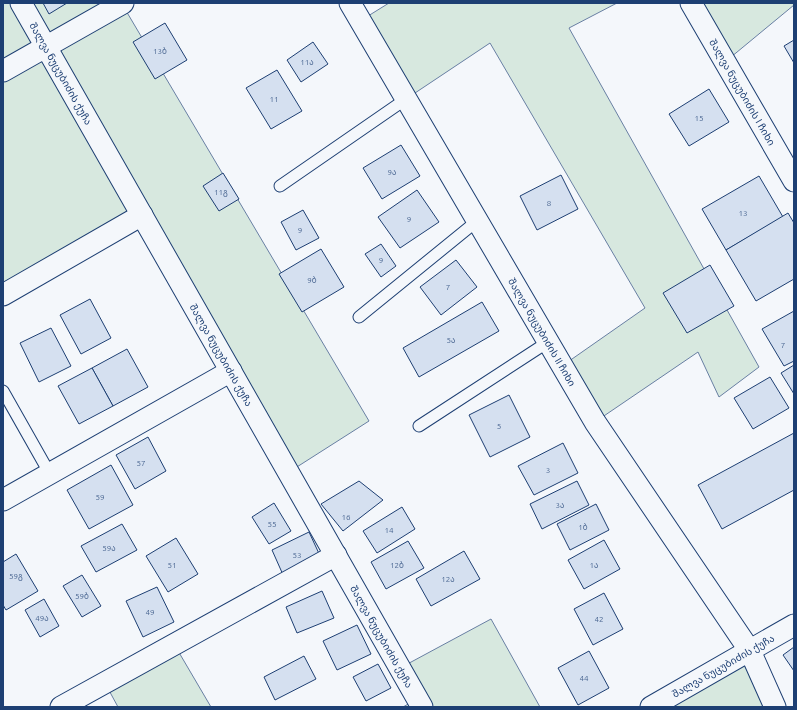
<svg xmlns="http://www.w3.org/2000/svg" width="797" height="710" viewBox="0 0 797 710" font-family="Ubuntu,'Noto Sans Georgian',sans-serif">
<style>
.green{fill:#d7e8df;stroke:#687fa3}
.building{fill:#d5e0f0;stroke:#1d3f73}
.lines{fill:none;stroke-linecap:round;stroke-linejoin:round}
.service-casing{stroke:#1d3f73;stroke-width:13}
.minor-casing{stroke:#1d3f73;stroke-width:23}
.service{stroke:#f4f7fb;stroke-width:11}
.minor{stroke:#f4f7fb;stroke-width:21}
.labels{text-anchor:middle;stroke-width:3;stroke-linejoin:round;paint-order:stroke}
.number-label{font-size:8px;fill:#4b6792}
.street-label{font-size:10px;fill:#1d3f73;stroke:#f4f7fb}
</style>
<rect width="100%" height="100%" fill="#f4f7fb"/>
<g class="green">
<polygon points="3,3 123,3 122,4 369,421 289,472 142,215 3,295"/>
<polygon points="389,3 617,3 569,28 759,367 719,397 698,352 595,422 562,366 645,308 490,43 406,99 360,21"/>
<polygon points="691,3 794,3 794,5 725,62"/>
<polygon points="491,619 540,707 403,707 417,699 400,668"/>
<polygon points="174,644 211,707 118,707 105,683"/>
<polygon points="750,651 775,707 651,707"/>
</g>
<g class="building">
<polygon points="43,3 67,3 49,14"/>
<polygon points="165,23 187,60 155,79 133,42"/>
<polygon points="794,40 794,63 784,46"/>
<polygon points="313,42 328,64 301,82 287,60"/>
<polygon points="277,70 302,111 271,129 246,88"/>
<polygon points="709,89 729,122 689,146 669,114"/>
<polygon points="401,145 420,176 382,199 363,168"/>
<polygon points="223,173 239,199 219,211 203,186"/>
<polygon points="561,175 578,209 537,230 520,196"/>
<polygon points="759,176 783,217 726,250 702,209"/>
<polygon points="417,190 439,222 400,248 378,217"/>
<polygon points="303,210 319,238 296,250 281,222"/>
<polygon points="788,213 794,223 794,279 756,301 726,250"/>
<polygon points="381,244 396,266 381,277 365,254"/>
<polygon points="321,249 344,287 302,312 279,274"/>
<polygon points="456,260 477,287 441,315 420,287"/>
<polygon points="710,265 734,306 687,333 663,293"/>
<polygon points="90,299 111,338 81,354 60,315"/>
<polygon points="482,302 499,331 419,377 403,348"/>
<polygon points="794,311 794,361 784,366 762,329"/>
<polygon points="51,328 71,366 39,382 20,343"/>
<polygon points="127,349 148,387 113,406 92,368"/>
<polygon points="794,365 794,394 781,373"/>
<polygon points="92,368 113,406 79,424 58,386"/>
<polygon points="770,377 789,408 753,429 734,398"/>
<polygon points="509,395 530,437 490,457 469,415"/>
<polygon points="794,433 794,490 722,529 698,485"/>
<polygon points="148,437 166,471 135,489 116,455"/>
<polygon points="563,443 578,473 534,495 518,466"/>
<polygon points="111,465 133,505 89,529 67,490"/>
<polygon points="359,481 383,500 343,531 321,504"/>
<polygon points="577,481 589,505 542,529 530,504"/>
<polygon points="274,503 291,531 269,544 252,517"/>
<polygon points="596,504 609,530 570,550 557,524"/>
<polygon points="402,507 415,529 377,553 363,531"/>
<polygon points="122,524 137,550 96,572 81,546"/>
<polygon points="309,532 322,560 284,577 272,550"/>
<polygon points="176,538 198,574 168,592 146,556"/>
<polygon points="604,540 620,569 584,589 568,560"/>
<polygon points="408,541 424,568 386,589 371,562"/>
<polygon points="464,551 480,579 431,606 416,579"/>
<polygon points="16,554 38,591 6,610 3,605 3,562"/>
<polygon points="82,575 101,606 82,617 63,586"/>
<polygon points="157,587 174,622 143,637 126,601"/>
<polygon points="322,591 334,618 297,633 286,607"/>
<polygon points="604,593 623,629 593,645 574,609"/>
<polygon points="44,599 59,626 40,637 25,610"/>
<polygon points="357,625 371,654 337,670 323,641"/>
<polygon points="794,647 794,671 783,655"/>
<polygon points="589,651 609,688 578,705 558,668"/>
<polygon points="304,656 316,679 275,700 264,677"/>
<polygon points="378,664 391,688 366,701 353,677"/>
</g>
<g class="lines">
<g class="service-casing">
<g id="service">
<polyline points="280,186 406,99"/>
<polyline points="359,317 477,221"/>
<polyline points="3,391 50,474"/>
<polyline points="419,426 548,342"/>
</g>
</g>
<g class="minor-casing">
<g id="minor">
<path id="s1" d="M21,3L422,707"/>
<path id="s2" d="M350,3L595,422L750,651L775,707"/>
<path id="s3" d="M691,3L794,181"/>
<polyline points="3,71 123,3"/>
<polyline points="3,295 142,215"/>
<polyline points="3,500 231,371"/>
<polyline points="61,707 336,555"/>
<path id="s4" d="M651,707L794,625"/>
</g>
</g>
<use href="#service" class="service"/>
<use href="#minor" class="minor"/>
</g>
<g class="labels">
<g class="number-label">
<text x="160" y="54">13ბ</text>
<text x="307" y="65">11ა</text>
<text x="274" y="102">11</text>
<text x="699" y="121">15</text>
<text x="392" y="175">9ა</text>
<text x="221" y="195">11გ</text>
<text x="549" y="206">8</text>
<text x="743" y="216">13</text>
<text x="409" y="222">9</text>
<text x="300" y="233">9</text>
<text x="381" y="263">9</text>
<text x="312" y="283">9ბ</text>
<text x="448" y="290">7</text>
<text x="451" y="343">5ა</text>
<text x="783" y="348">7</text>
<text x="499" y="429">5</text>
<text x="141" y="466">57</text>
<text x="548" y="473">3</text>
<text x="100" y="500">59</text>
<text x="560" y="508">3ა</text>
<text x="346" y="520">16</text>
<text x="272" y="527">55</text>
<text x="583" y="530">1ბ</text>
<text x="389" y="533">14</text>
<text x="109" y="551">59ა</text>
<text x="297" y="558">53</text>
<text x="172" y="568">51</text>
<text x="397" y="568">12ბ</text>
<text x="594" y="568">1ა</text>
<text x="16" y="579">59გ</text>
<text x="448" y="582">12ა</text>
<text x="82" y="599">59ბ</text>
<text x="150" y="615">49</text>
<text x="42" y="621">49ა</text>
<text x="599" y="622">42</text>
<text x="584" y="681">44</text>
</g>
<g class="street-label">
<text dy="4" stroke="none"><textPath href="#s1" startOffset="81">შალვა ნუცუბიძის ქუჩა</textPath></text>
<text dy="4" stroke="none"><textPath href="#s3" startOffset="103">შალვა ნუცუბიძის I ჩიხი</textPath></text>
<text dy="4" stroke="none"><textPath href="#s2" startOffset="381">შალვა ნუცუბიძის II ჩიხი</textPath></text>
<text dy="4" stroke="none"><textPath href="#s1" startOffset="405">შალვა ნუცუბიძის ქუჩა</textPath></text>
<text dy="4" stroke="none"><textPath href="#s1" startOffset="729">შალვა ნუცუბიძის ქუჩა</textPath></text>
<text dy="4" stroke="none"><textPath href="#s4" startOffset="83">შალვა ნუცუბიძის ქუჩა</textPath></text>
</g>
</g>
<rect width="797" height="710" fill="none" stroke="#1d3f73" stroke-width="8"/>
</svg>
